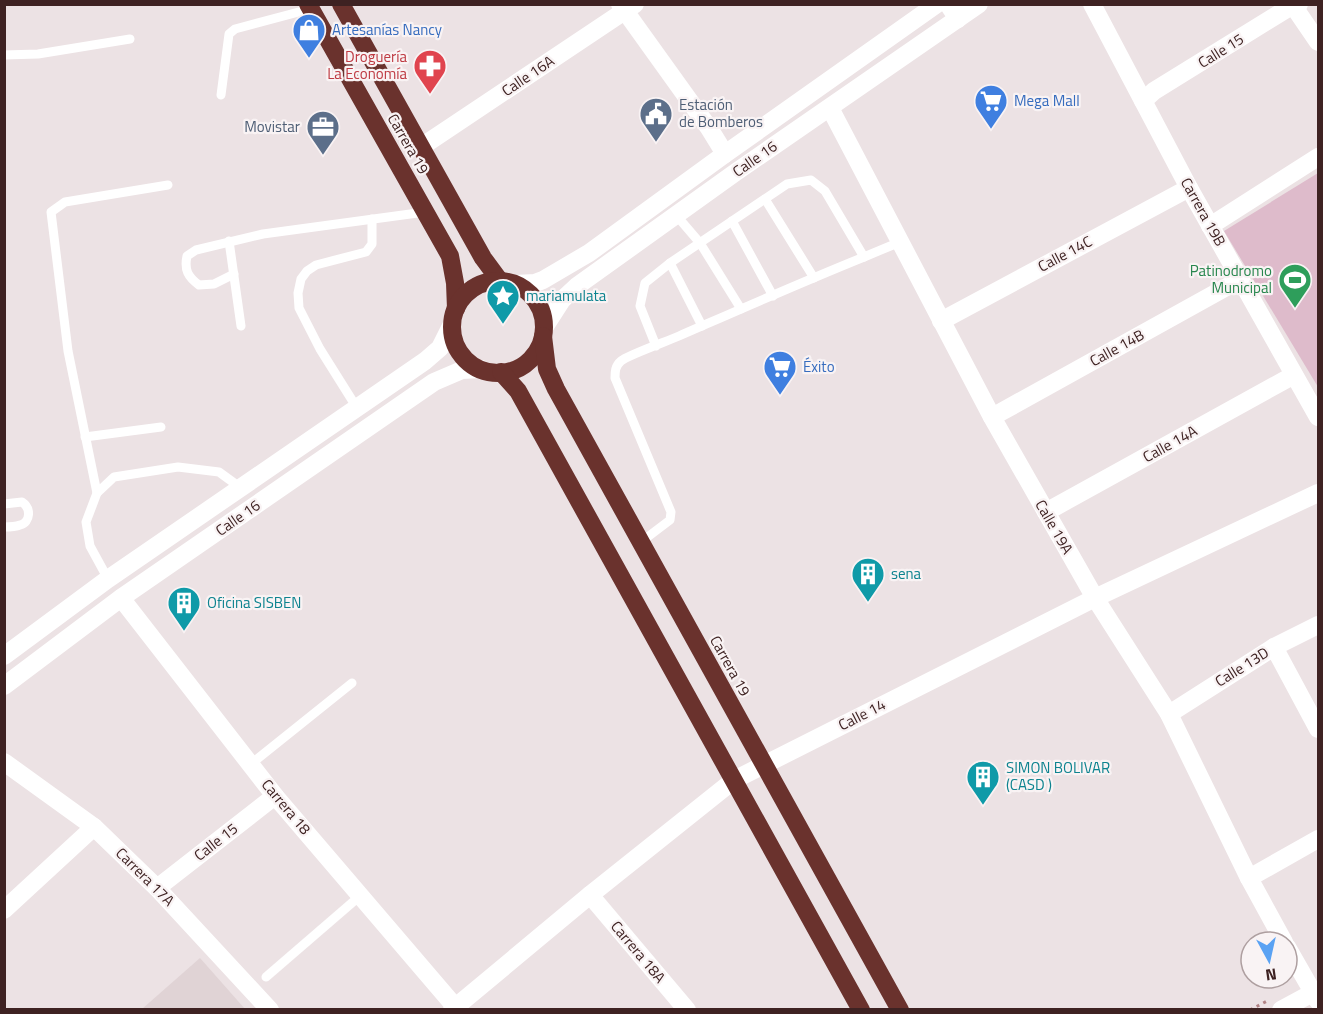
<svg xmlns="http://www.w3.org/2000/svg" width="1323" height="1014" viewBox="0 0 1323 1014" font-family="'Titillium Web',sans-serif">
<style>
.built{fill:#e0d3d5}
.green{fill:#debbcb}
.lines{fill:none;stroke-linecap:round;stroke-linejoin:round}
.path{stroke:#b08284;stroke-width:3;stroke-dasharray:3 4.5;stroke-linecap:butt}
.lane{stroke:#fff;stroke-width:9}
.street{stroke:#fff;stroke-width:18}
.secondary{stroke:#fff;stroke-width:18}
.highway{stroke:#6a322d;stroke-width:18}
.labels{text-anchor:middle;stroke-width:4.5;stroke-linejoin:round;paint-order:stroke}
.shop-label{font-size:15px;fill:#366cbe;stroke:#f9f3f4;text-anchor:start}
.street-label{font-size:15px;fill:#3e2222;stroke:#f9f3f4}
.health-label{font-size:15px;fill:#be3a42;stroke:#f9f3f4;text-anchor:end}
.service-label{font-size:15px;fill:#4e5e75;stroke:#f9f3f4;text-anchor:start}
.leisure-label{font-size:15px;fill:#27864d;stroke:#f9f3f4;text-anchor:end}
.culture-label{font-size:15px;fill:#0d838f;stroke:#f9f3f4;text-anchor:start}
</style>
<rect width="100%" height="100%" fill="#ece2e4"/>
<polygon class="built" points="200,958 245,1009 142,1009"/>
<polygon class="green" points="1318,173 1318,387 1224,231"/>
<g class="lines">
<polyline class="path" points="1250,1010 1267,1001"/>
<g class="lane">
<polyline points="4,55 38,54 130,39"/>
<polyline points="221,95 229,34 235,29 310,9"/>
<polyline points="765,199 814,278"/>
<polyline points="676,215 700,243 741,309"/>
<polyline points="732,221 773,296"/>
<polyline points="229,241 241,326"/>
<polyline points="864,257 900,242"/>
<polyline points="670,263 702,326"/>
<path d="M234,274L214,284L199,285C188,277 184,270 187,256L196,250L263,234L425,212"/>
<polyline points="357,408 320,349 299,308 298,293 301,279 307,271 316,265 366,252 372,244 372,219"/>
<polyline points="85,437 161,427"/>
<polyline points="97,493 68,351 51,212 65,202 168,185"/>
<path d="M4,504L22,502C31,508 31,522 20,525C15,527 9,527 4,527"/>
<path d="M641,542L670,520L671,512L615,378C615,372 615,366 621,361C628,355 668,341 679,336C741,309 802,282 864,257L825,191L811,180L787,184L670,263L645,283L640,306L656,346"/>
<polyline points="108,579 90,546 86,522 97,493 114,477 178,467 219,472 241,488"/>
<polyline points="251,764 352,683"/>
<polyline points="266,977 361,895"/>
</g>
<g class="street">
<polyline points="620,4 709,128 725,154"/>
<polyline points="948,4 958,19"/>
<polyline points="1092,4 1189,188 1318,417"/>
<polyline points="1292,4 1318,42"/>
<polyline points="1143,101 1154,91 1293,5 1299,4"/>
<polyline points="830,108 992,417 1095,598 1169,714 1249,878 1284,942"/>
<polyline points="421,147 635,4"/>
<polyline points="1210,226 1318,157"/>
<polyline points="941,321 1189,188"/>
<polyline points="992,417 1241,279"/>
<polyline points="1046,512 1294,375"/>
<polyline points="121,598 275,796 458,1010"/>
<polyline points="1274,647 1318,729"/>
<polyline points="1169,714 1274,647 1318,625"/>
<polyline points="4,762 94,827 157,888 270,1010"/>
<polyline points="1249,878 1318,839"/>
<polyline points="157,888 275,796"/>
<polyline points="590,895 687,1010"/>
<polyline points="4,910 94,827"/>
<polyline points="1287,947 1318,1001"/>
<polyline points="452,1010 590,895 734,780 1095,598 1318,493"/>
<polyline points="1281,1010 1318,990"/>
</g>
<g class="secondary">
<polyline points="515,284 535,283 543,280 589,253 725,154 937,4"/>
<polyline points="544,328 562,300 577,286 736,172 979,4"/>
<polyline points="4,656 108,579 425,361 440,348 452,324"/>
<polyline points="4,686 121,598 434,382 462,370 481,369"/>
</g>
<g class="highway">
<polyline points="308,4 450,256 455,283 456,309"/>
<polyline points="341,4 483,258 500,281"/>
<circle cx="498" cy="327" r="46"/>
<polyline points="543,336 547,369 556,389 900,1010"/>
<polyline points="501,372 518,391 861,1010"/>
</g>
</g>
<defs>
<g id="shop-pin" transform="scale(1.725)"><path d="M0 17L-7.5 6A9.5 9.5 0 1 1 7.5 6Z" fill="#3f7fe0" stroke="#f9f3f4"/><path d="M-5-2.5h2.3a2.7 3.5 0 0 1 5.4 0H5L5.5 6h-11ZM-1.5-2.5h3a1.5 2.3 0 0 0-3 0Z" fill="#fff"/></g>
<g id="pharmacy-pin" transform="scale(1.725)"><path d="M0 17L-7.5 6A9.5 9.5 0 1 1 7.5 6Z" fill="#e0444e" stroke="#f9f3f4"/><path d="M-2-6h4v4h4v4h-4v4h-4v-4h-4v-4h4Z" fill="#fff"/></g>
<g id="supermarket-pin" transform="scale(1.725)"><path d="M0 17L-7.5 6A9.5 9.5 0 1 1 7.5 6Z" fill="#3f7fe0" stroke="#f9f3f4"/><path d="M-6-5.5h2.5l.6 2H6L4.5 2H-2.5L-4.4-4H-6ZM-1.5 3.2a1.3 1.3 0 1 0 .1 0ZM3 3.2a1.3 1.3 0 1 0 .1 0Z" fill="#fff"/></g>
<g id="civic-pin" transform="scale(1.725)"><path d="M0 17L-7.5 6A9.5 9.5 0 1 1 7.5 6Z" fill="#5c6f8a" stroke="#f9f3f4"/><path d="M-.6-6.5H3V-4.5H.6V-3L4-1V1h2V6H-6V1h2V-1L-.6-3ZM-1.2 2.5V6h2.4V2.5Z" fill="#fff"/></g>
<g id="office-pin" transform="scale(1.725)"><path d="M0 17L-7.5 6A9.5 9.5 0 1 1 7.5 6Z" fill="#5c6f8a" stroke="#f9f3f4"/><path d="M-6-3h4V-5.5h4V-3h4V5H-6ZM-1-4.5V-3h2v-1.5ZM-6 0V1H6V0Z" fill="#fff"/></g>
<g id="stadium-pin" transform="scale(1.725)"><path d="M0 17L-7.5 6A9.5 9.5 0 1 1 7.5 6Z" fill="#2e9e5b" stroke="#f9f3f4"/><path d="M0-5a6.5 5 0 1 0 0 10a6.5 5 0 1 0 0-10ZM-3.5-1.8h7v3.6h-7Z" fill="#fff"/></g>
<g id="sight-pin" transform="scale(1.725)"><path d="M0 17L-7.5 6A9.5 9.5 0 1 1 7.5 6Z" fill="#0f9aa8" stroke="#f9f3f4"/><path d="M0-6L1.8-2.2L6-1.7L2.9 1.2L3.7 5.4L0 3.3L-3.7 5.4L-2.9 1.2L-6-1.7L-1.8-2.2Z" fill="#fff"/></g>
<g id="building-pin" transform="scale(1.725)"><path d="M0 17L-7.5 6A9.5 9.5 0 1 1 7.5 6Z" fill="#0f9aa8" stroke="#f9f3f4"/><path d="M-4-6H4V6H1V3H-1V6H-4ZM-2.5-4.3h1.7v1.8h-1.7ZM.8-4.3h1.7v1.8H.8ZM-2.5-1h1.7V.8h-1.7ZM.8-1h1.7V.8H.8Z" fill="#fff"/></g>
</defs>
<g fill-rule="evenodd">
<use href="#shop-pin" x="309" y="30"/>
<use href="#pharmacy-pin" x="430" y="66"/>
<use href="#supermarket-pin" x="991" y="101"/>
<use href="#civic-pin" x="656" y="114"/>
<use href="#office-pin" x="323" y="127"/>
<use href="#stadium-pin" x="1295" y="280"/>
<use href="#sight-pin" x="503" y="296"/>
<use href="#supermarket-pin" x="780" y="367"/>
<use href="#building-pin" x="868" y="574"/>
<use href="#building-pin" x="184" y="603"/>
<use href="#building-pin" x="983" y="777"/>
</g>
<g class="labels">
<g class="shop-label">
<text x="332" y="35">Artesanías Nancy</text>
<text x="1014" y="106">Mega Mall</text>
<text x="803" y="372">Éxito</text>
</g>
<g class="street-label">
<text transform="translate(1221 51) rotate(-32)" y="5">Calle 15</text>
<text transform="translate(528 76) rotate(-34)" y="5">Calle 16A</text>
<text transform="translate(408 144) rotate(60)" y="5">Carrera 19</text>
<text transform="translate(755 159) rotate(-35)" y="5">Calle 16</text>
<text transform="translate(1203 212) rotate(61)" y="5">Carrera 19B</text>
<text transform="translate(1065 254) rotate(-28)" y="5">Calle 14C</text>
<text transform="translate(1117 348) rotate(-29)" y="5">Calle 14B</text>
<text transform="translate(1170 444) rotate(-29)" y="5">Calle 14A</text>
<text transform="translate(238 518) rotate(-35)" y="5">Calle 16</text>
<text transform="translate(1054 527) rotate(60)" y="5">Calle 19A</text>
<text transform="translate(730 666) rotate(61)" y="5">Carrera 19</text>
<text transform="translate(1242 667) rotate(-32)" y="5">Calle 13D</text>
<text transform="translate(862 715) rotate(-27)" y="5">Calle 14</text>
<text transform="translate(286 807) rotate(50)" y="5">Carrera 18</text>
<text transform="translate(216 842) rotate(-38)" y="5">Calle 15</text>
<text transform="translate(145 877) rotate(45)" y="5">Carrera 17A</text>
<text transform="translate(638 952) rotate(50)" y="5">Carrera 18A</text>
</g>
<g class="health-label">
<text x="407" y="62">Droguería<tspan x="407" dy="17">La Economía</tspan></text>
</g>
<g class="service-label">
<text x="679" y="110">Estación<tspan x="679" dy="17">de Bomberos</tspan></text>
<text x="300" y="132" text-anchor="end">Movistar</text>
</g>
<g class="leisure-label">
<text x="1272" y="276">Patinodromo<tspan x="1272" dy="17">Municipal</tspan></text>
</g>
<g class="culture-label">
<text x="526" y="301">mariamulata</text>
<text x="891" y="579">sena</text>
<text x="207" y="608">Oficina SISBEN</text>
<text x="1006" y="773">SIMON BOLIVAR<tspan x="1006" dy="17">(CASD )</tspan></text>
</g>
</g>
<rect width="1323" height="1014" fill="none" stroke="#3e2222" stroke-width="12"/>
<g transform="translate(1269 960) rotate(172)"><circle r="28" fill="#f9f3f4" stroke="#ae9fa0" stroke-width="1.5"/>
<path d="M0-4.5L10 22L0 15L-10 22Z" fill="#5aa2f3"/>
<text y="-9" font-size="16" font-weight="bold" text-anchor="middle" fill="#3e2222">N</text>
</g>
</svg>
